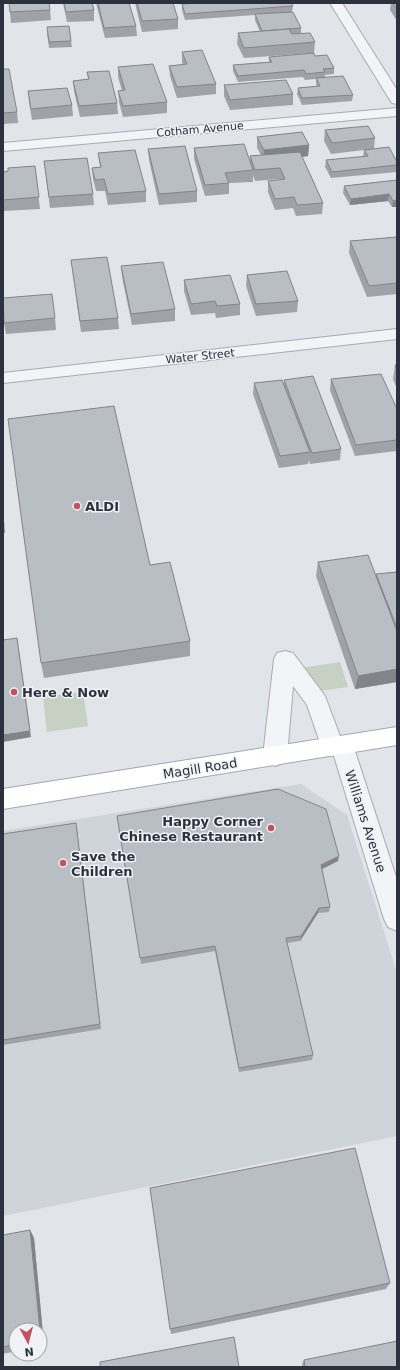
<svg xmlns="http://www.w3.org/2000/svg" width="400" height="1370" viewBox="0 0 400 1370" font-family="'DejaVu Sans',sans-serif">
<style>
.built{fill:#cfd3da}
.green{fill:#c6d1c3}
.lines{fill:none;stroke-linecap:round;stroke-linejoin:round}
.minor-casing{stroke:#a7abb2;stroke-width:2}
.major-casing{stroke:#a1a8b2;stroke-width:2}
.minor{fill:#f3f4f7;fill-rule:evenodd}
.major{fill:#fff;fill-rule:evenodd}
.wall{fill:#9fa3a9}
.shaded-wall{fill:#828489}
.building{fill:#b9bdc4;stroke:#828489}
.poi-dot{fill:#c05362;stroke:#f0f2f6;stroke-width:1.5}
.labels{text-anchor:middle;stroke-width:3;stroke-linejoin:round;paint-order:stroke}
.far-street-label{font-size:11px;fill:#2b323e;stroke:#f0f2f6}
.poi-label{font-size:13px;font-weight:bold;fill:#2b323e;stroke:#f0f2f6;text-anchor:start}
.street-label{font-size:13px;fill:#2b323e;stroke:#f0f2f6}
</style>
<rect width="100%" height="100%" fill="#e1e4e8"/>
<polygon class="built" points="301,784 347,815 397,973 397,1136 3,1216 3,831"/>
<g class="green">
<polygon points="340,662 348,687 319,691 301,668"/>
<polygon points="83,692 88,726 47,732 43,697"/>
</g>
<g class="lines">
<g class="minor-casing">
<g id="minor">
<polygon points="330,3 342,3 397,90 397,104 392,103 390,100"/>
<polygon points="397,108 397,116 3,151 3,143"/>
<polygon points="397,329 397,339 3,383 3,373"/>
<polygon points="285,651 293,653 325,696 340,736 350,738 353,745 397,880 397,931 388,927 384,919 334,756 324,754 307,705 293,686 287,756 283,763 275,766 267,763 263,756 274,659 277,653"/>
</g>
</g>
<g class="major-casing">
<polygon id="major" points="397,727 397,745 3,809 3,789"/>
</g>
<use href="#minor" class="minor"/>
<use href="#major" class="major"/>
</g>
<g class="wall">
<polygon points="9,3 50,10 51,20 11,23"/>
<polygon points="63,3 92,3 94,10 94,21 67,22"/>
<polygon points="96,3 129,3 136,26 137,36 105,38"/>
<polygon points="135,3 173,3 178,19 178,29 142,32"/>
<polygon points="391,3 397,3 397,21 390,10"/>
<polygon points="182,4 293,6 292,12 301,28 301,33 315,42 314,53 244,58 237,44 238,33 260,32 255,20 255,15 185,20 182,10"/>
<polygon points="47,33 71,41 72,47 49,48"/>
<polygon points="182,52 216,84 216,94 177,98 170,76 169,66 183,65 182,62"/>
<polygon points="315,56 334,68 334,74 325,75 325,77 353,95 352,101 302,105 297,94 298,88 317,86 316,84 316,79 305,80 303,77 238,82 233,71 233,65 269,62 269,57"/>
<polygon points="118,67 167,102 167,113 123,117 119,102 118,91 122,91 118,77"/>
<polygon points="3,69 17,112 18,123 3,124"/>
<polygon points="87,72 117,103 118,114 80,117 74,91 73,81 88,79"/>
<polygon points="224,85 293,94 293,105 230,110 224,96"/>
<polygon points="28,91 72,105 73,116 32,120 29,102"/>
<polygon points="325,130 375,138 374,149 397,162 397,172 331,178 325,167 326,160 363,157 364,150 331,154 324,141"/>
<polygon points="257,137 309,145 308,156 302,157 323,203 322,214 296,216 293,208 275,210 268,192 268,181 280,180 279,179 255,181 253,175 253,182 229,183 229,194 205,196 194,159 194,148 250,162 250,156 261,155 257,148"/>
<polygon points="148,149 197,191 197,202 159,205 149,160"/>
<polygon points="98,153 146,191 146,202 108,205 105,191 96,191 93,179 92,168 100,167"/>
<polygon points="44,161 93,194 94,205 50,208"/>
<polygon points="35,166 40,209 3,211 3,172 8,171"/>
<polygon points="397,180 397,207 392,207 388,201 350,205 343,193 344,186"/>
<polygon points="397,237 397,294 367,297 349,253 350,241"/>
<polygon points="71,260 118,318 119,329 81,332"/>
<polygon points="121,266 175,309 175,321 132,325 122,277"/>
<polygon points="247,275 298,301 297,312 256,316 246,286"/>
<polygon points="184,280 240,304 240,315 216,318 215,313 191,315 184,291"/>
<polygon points="55,318 56,330 6,334 4,323"/>
<polygon points="397,364 397,389 393,379 395,365"/>
<polygon points="331,379 397,409 397,451 355,456 330,390"/>
<polygon points="284,380 341,449 340,460 310,464 309,460 308,464 279,468 253,394 254,383 284,384"/>
<polygon points="318,562 376,576 376,574 397,572 397,682 355,689 316,576"/>
<polygon points="150,565 190,641 190,656 44,678 41,663"/>
<polygon points="117,816 338,861 322,869 330,907 329,912 318,913 300,941 287,943 313,1055 312,1060 239,1072 215,951 141,964"/>
<polygon points="77,829 101,1029 3,1045 3,834"/>
<polygon points="150,1188 390,1283 386,1289 171,1334"/>
<polygon points="30,1230 34,1238 44,1345 40,1346 40,1330 16,1330 16,1351 3,1354 3,1235"/>
<polygon points="304,1360 397,1367 302,1367 302,1364"/>
</g>
<g class="shaded-wall">
<polygon points="309,145 308,156 263,161 264,150"/>
<polygon points="389,194 388,201 350,205 351,199"/>
<polygon points="397,200 397,207 392,207 393,201"/>
<polygon points="3,515 5,533 3,533"/>
<polygon points="17,638 31,737 3,742 3,735"/>
<polygon points="397,669 397,682 355,689 358,676"/>
<polygon points="339,856 338,861 320,870 321,865"/>
<polygon points="319,908 318,913 300,941 301,936"/>
<polygon points="30,1230 34,1238 44,1345 40,1339"/>
</g>
<g class="building">
<polygon points="9,3 49,3 50,10 10,12"/>
<polygon points="64,3 92,3 94,10 66,12"/>
<polygon points="98,3 129,3 136,26 104,28"/>
<polygon points="137,3 173,3 178,19 142,21"/>
<polygon points="199,3 291,3 293,6 185,14 182,4"/>
<polygon points="393,3 397,3 397,9"/>
<polygon points="293,12 301,28 262,31 255,14"/>
<polygon points="69,26 71,41 49,42 47,27"/>
<polygon points="289,29 292,34 310,33 315,42 244,48 238,33"/>
<polygon points="202,50 216,84 177,87 169,66 187,64 182,52"/>
<polygon points="314,53 315,56 327,55 334,68 323,69 325,72 306,74 304,70 238,76 233,65 272,62 269,57"/>
<polygon points="153,64 167,102 123,106 118,91 125,90 118,67"/>
<polygon points="3,69 9,69 17,112 3,113"/>
<polygon points="109,71 117,103 79,106 73,81 89,79 87,72"/>
<polygon points="343,76 353,95 302,98 298,88 320,86 316,78"/>
<polygon points="286,80 293,94 230,100 224,85"/>
<polygon points="67,88 72,105 31,109 28,91"/>
<polygon points="368,126 375,138 332,143 325,130"/>
<polygon points="302,132 309,145 264,150 257,137"/>
<polygon points="244,144 253,170 225,173 229,183 205,185 194,148"/>
<polygon points="185,146 197,191 159,194 148,149"/>
<polygon points="389,147 397,162 397,165 332,172 326,160 368,156 364,150"/>
<polygon points="135,150 146,191 108,194 104,179 95,180 92,168 101,167 98,153"/>
<polygon points="300,152 323,203 297,205 294,197 275,199 268,181 285,179 280,168 255,170 250,156"/>
<polygon points="87,158 93,194 49,197 44,161"/>
<polygon points="35,166 39,197 3,200 3,172 8,171 8,168"/>
<polygon points="397,180 397,200 393,201 389,194 351,199 344,186"/>
<polygon points="397,237 397,283 369,286 350,241"/>
<polygon points="107,257 118,318 80,321 71,260"/>
<polygon points="163,262 175,309 131,314 121,266"/>
<polygon points="287,271 298,301 256,304 247,275"/>
<polygon points="230,275 240,304 217,306 215,301 191,304 184,280"/>
<polygon points="52,294 55,318 4,323 3,298"/>
<polygon points="397,364 397,370 395,365"/>
<polygon points="381,374 397,409 397,440 356,445 331,379"/>
<polygon points="313,376 341,449 312,453 284,380"/>
<polygon points="282,380 310,452 280,456 254,383"/>
<polygon points="114,406 150,565 170,562 190,641 41,663 8,419"/>
<polygon points="3,518 4,526 3,526"/>
<polygon points="368,555 397,631 397,669 358,676 318,562"/>
<polygon points="397,572 397,628 376,574"/>
<polygon points="17,638 30,731 3,735 3,640"/>
<polygon points="278,789 326,809 339,856 321,865 330,907 319,908 301,936 286,938 313,1055 239,1068 215,946 140,958 117,816"/>
<polygon points="76,823 100,1024 3,1040 3,834"/>
<polygon points="355,1148 390,1283 170,1329 150,1188"/>
<polygon points="30,1230 40,1330 16,1330 16,1344 3,1347 3,1235"/>
<polygon points="234,1337 239,1367 100,1367 100,1362"/>
<polygon points="397,1341 397,1367 305,1367 304,1360"/>
</g>
<g class="poi-dot">
<circle cx="77" cy="506" r="4"/>
<circle cx="14" cy="692" r="4"/>
<circle cx="271" cy="828" r="4"/>
<circle cx="63" cy="863" r="4"/>
</g>
<g class="labels">
<g class="far-street-label">
<text transform="translate(200 129) rotate(-5)" y="4">Cotham Avenue</text>
<text transform="translate(200 356) rotate(-6)" y="4">Water Street</text>
</g>
<g class="poi-label">
<text x="85" y="511">ALDI</text>
<text x="22" y="697">Here &amp; Now</text>
<text x="263" y="826" text-anchor="end">Happy Corner<tspan x="263" dy="15">Chinese Restaurant</tspan></text>
<text x="71" y="861">Save the<tspan x="71" dy="15">Children</tspan></text>
</g>
<g class="street-label">
<text transform="translate(200 768) rotate(-9)" y="5">Magill Road</text>
<text transform="translate(366 821) rotate(72)" y="5">Williams Avenue</text>
</g>
</g>
<rect width="400" height="1370" fill="none" stroke="#2b323e" stroke-width="8"/>
<g transform="translate(28 1342) rotate(173)"><circle r="19" fill="#f0f2f6" stroke="#a1a5ac"/>
<path d="M0-3L7 15L0 10L-7 15Z" fill="#c05362"/>
<text y="-6" font-size="11" font-weight="bold" text-anchor="middle" fill="#2b323e">N</text>
</g>
</svg>
